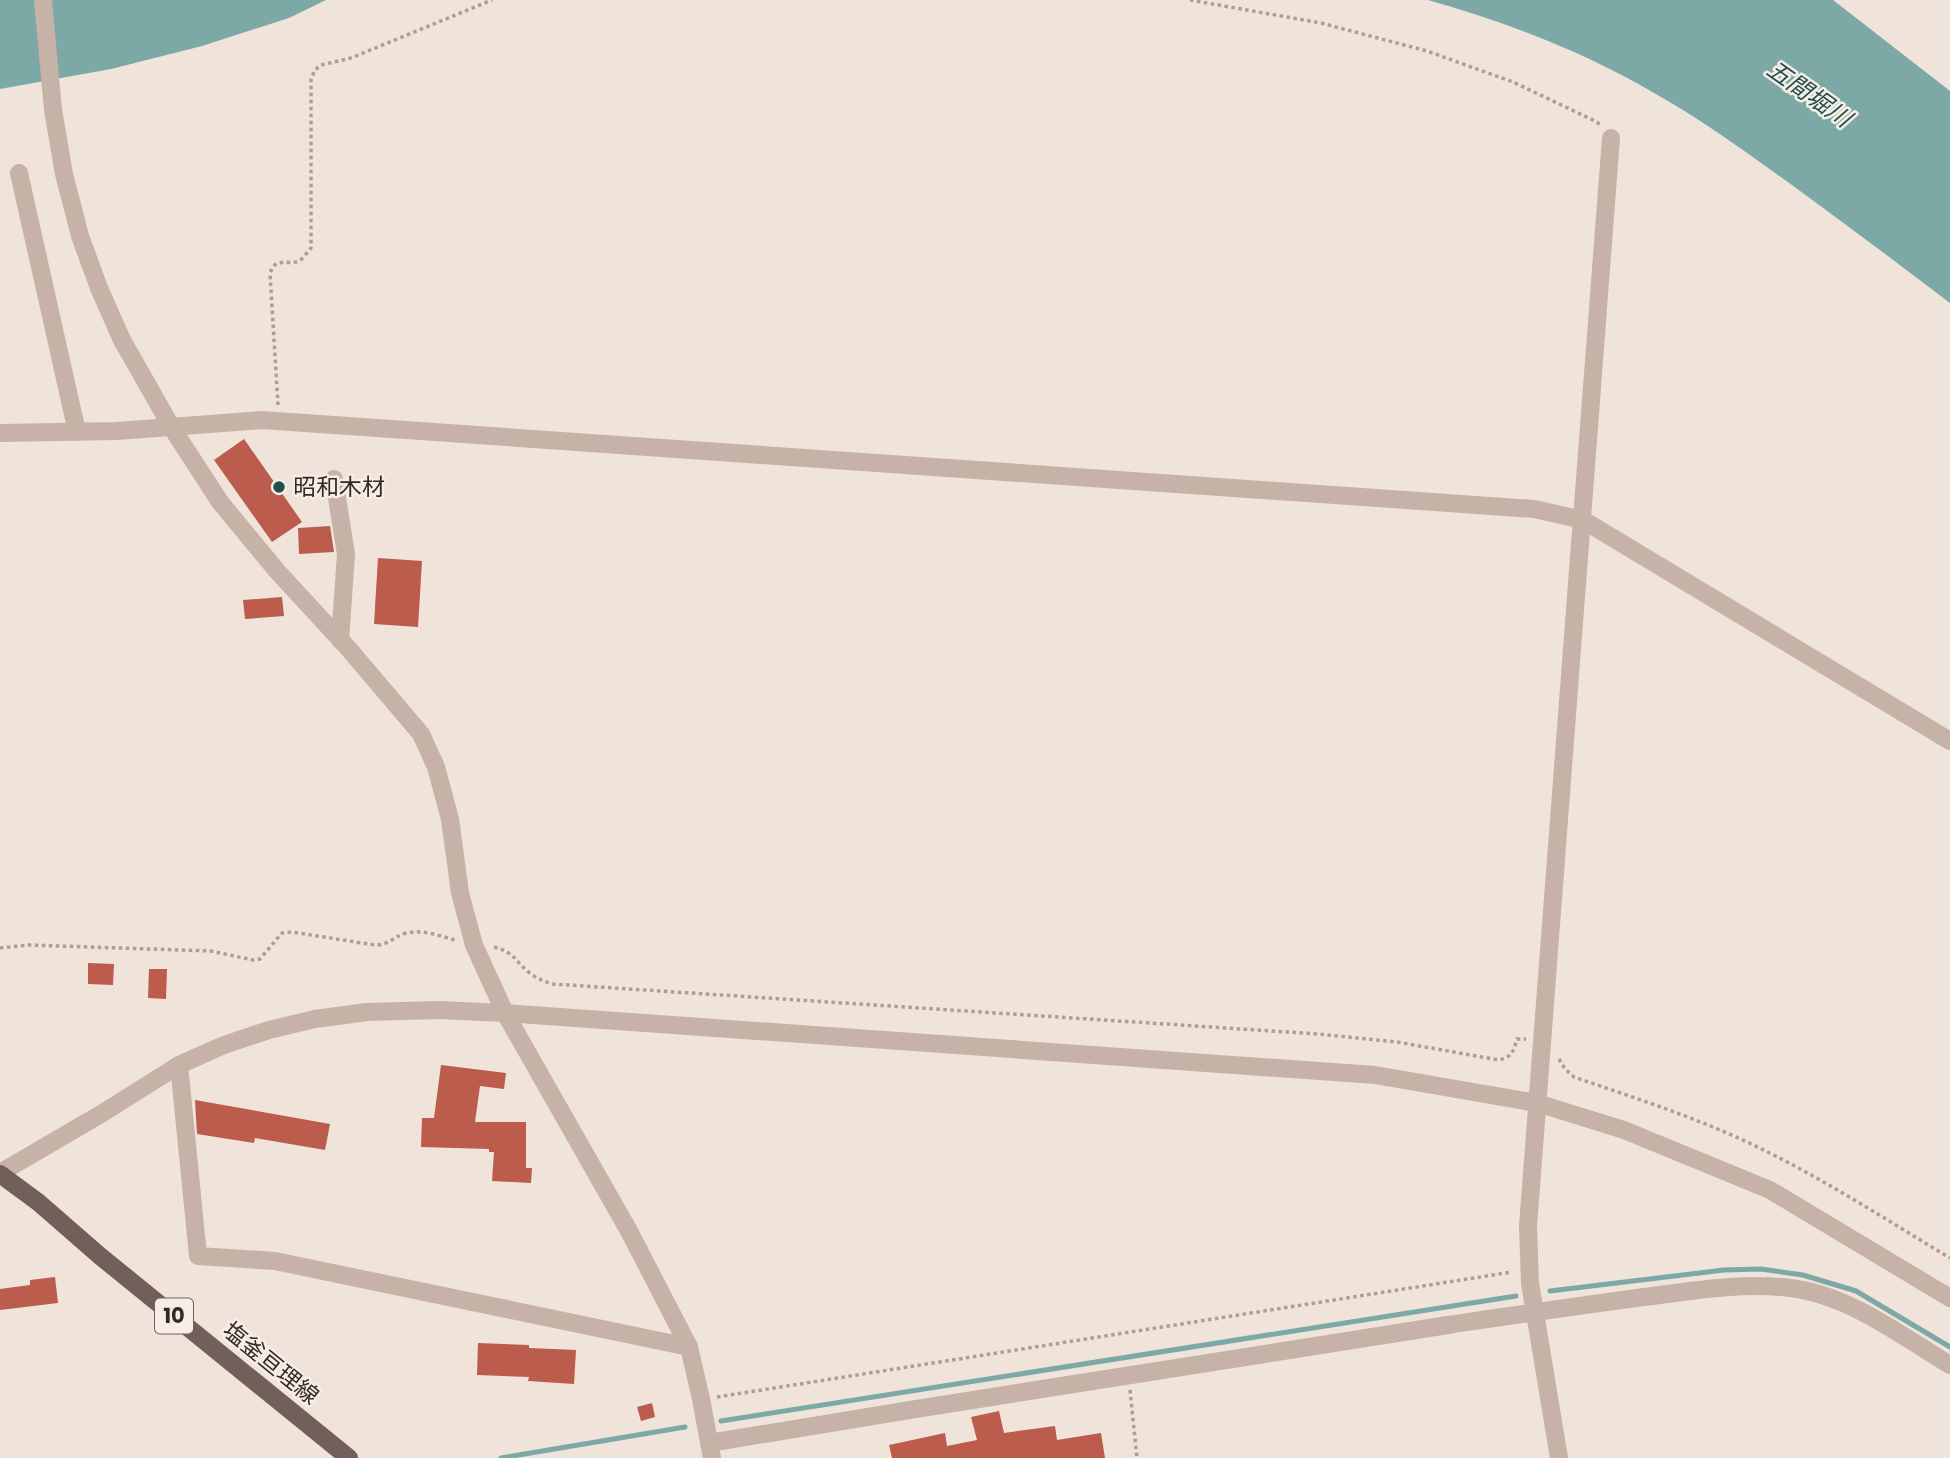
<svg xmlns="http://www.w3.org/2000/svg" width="1950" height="1458" viewBox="0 0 1950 1458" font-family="Poppins,'Noto Sans JP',sans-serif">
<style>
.water{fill:#7ca9a6}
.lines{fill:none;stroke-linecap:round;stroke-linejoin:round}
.stream{stroke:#7ca9a6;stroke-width:5}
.building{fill:#bb5c4c}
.path{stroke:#b19c92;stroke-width:3.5;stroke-dasharray:3.5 3.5;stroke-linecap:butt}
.minor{stroke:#c6b2a7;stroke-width:18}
.major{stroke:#735f59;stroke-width:18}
.poi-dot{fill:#20504f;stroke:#f7ede6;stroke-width:2.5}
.labels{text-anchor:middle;stroke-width:5;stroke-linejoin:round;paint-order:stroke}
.shield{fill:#f7ede6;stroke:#6e6460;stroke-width:2}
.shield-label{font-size:21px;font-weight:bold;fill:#332927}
.poi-label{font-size:23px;fill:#332927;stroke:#f7ede6;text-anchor:start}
.street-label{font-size:23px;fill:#332927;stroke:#f7ede6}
.water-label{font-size:24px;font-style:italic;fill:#20504f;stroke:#f7ede6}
</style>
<rect width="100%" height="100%" fill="#efe3da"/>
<g class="water">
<polygon points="0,0 326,0 289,18 202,46 111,69 0,89"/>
<path d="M1428,0H1833L1950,91V303C1899,264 1848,226 1796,188C1750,155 1704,121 1654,93C1584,52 1506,22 1428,0Z"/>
</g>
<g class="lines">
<g class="stream">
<polyline points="1550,1291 1724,1270 1761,1269 1803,1275 1856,1291 1950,1347"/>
<polyline points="721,1421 1516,1296"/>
<polyline points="501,1458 685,1427"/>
</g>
</g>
<g class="building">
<polygon points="244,439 302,522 272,542 214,460"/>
<polygon points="330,526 334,552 299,554 298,528"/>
<polygon points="378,558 422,561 418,627 374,624"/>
<polygon points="282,597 284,616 245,619 243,600"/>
<polygon points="88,963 114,964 113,985 88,984"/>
<polygon points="149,969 167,969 166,999 148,998"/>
<polygon points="441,1065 506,1073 504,1089 480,1086 475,1122 526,1122 526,1168 532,1168 531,1183 492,1181 494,1152 489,1152 489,1149 421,1147 422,1118 434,1118"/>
<polygon points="195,1100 330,1124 325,1150 255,1138 254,1143 197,1134"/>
<polygon points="55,1277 58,1303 0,1310 0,1289 30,1285 30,1280"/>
<polygon points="478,1343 529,1345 529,1348 576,1350 574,1384 528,1381 529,1377 477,1375"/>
<polygon points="652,1403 655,1417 641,1421 637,1407"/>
<polygon points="999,1411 1004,1433 1055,1426 1057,1440 1101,1433 1105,1458 892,1458 889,1445 945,1433 947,1446 977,1440 971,1417"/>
</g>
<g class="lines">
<g class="path">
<polyline points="1190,0 1321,23 1427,51 1513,82 1597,122 1600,125"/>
<path d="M278,405L270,274C275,256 286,266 299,261C304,258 307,252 311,248V79L315,70L321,65L351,58L492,0"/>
<path d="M494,947C515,952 516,963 531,974C538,979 545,982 553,984L1318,1034L1397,1042L1499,1060C1512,1057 1513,1052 1517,1039H1526"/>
<path d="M0,948L28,945L211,951L253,960L260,959L282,933L292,932L375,945C389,945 393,937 406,933C422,929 440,936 455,940"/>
<path d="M1559,1059L1565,1069L1574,1077C1623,1094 1673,1110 1720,1130C1801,1164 1875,1213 1950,1258"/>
<polyline points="1130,1390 1137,1458"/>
<polyline points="717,1397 1512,1272"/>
</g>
<g class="minor">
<polyline points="43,0 53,110 64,174 80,236 99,288 122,340 172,428 220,502 277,571 348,648 421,734 436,767 450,819 460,893 474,945 505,1013 629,1231 689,1347 701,1399 712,1458"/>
<polyline points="19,173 77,432"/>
<polyline points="0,433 117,431 262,420 1534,509 1583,520 1950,741"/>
<polyline points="334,479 346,554 340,640"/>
<polyline points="179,1065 198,1256 275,1261 689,1347"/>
<polyline points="0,1173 101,1114 179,1065 224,1045 269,1030 315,1019 367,1012 439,1010 505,1013 1375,1075 1537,1103 1624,1130 1770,1190 1950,1298"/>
<path d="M709,1443C955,1402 1201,1363 1448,1325C1513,1315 1579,1306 1644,1297C1693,1291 1741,1282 1790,1288C1849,1295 1900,1335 1950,1365"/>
<polyline points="1559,1458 1530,1283 1528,1226 1611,138"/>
</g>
<polyline class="major" points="0,1174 38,1202 100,1256 349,1458"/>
</g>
<circle class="poi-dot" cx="279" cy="487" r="7"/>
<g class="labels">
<rect class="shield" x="155" y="1298.5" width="38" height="35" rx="5"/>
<g class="shield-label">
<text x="174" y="1323">10</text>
</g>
<g class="poi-label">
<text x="293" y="495">昭和木材</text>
</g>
<g class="street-label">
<text transform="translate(271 1363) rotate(39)" y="8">塩釜亘理線</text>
</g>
<g class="water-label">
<text transform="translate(1809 94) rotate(35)" y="8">五間堀川</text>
</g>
</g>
</svg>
